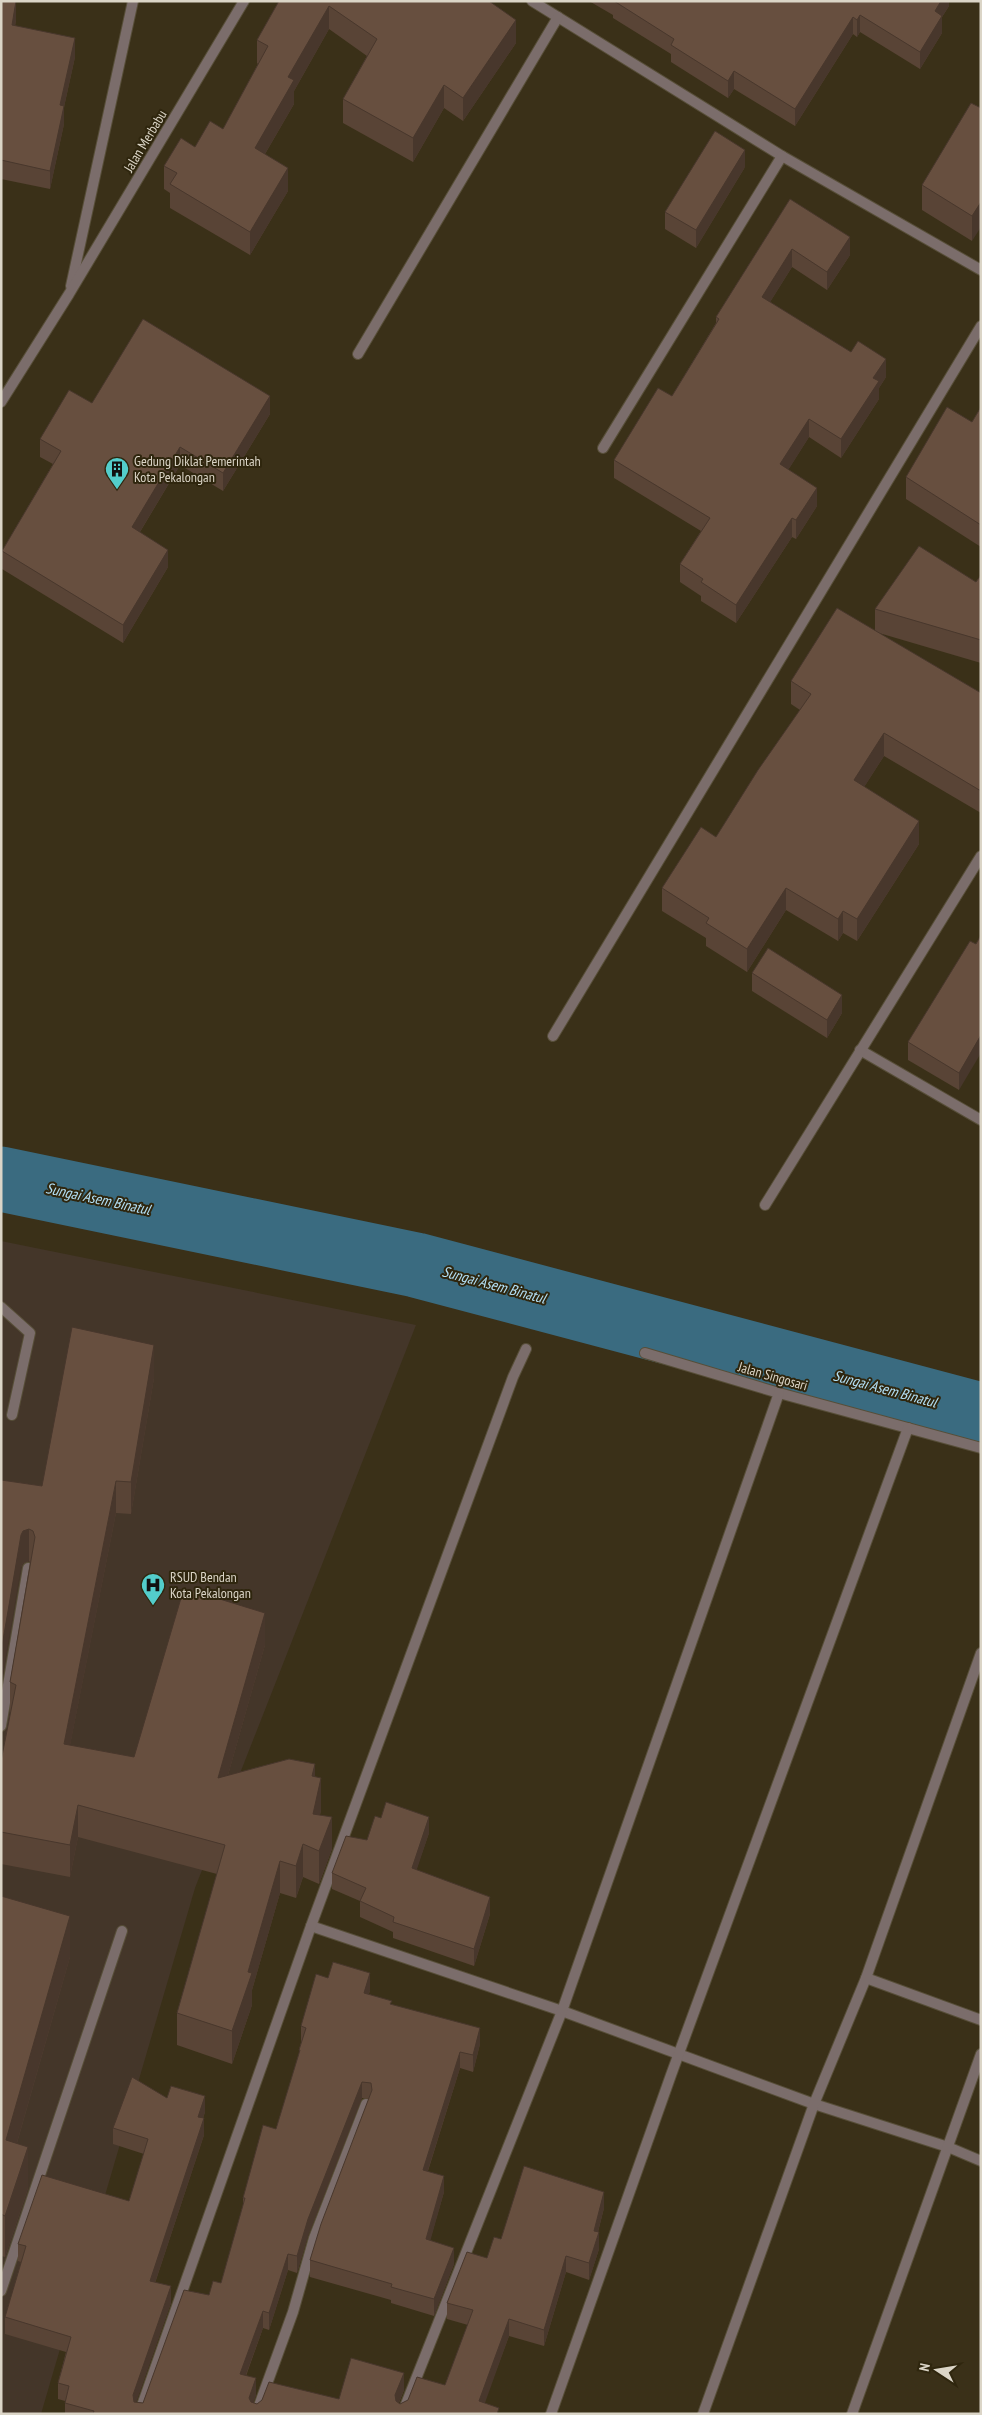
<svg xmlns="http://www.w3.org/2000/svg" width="982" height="2415" viewBox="0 0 982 2415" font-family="'PT Sans Narrow',sans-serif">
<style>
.medical{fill:#443629}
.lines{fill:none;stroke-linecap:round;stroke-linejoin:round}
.river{stroke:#3a6b80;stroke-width:65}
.lane-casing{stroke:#574e38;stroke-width:12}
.street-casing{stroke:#574e38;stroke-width:12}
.lane{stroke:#7b6d6b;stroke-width:10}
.street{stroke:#7b6d6b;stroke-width:10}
.wall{fill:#594436}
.shaded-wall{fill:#48372c}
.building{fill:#674f3f;stroke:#48372c}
.labels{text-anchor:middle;stroke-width:4;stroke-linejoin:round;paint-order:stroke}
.street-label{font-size:14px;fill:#dbd5c7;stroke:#2f260e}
.poi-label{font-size:14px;fill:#dbd5c7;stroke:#2f260e;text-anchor:start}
.water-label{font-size:15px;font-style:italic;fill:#b3e0f6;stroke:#2f260e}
</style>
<rect width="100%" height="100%" fill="#3a3018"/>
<polygon class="medical" points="1,1241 416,1325 195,1888 41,2414 1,2414"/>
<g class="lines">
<polyline class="river" points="1,1179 416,1265 981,1415"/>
<g class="lane-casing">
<g id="lane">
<polyline points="1,1307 30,1333 12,1415"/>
<polyline points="1,1726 28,1568"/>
<polyline points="1,2291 122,1931"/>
</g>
</g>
<g class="street-casing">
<g id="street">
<polyline points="532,1 782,156 981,270"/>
<polyline points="71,286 133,1"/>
<polyline points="358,354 558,17"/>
<polyline points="1,402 69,294 244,1"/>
<polyline points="603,448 782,156"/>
<polyline points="553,1036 981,326"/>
<polyline points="860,1050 981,1120"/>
<polyline points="765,1205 981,856"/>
<polyline points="645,1353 779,1393 981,1448"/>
<polyline points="311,1926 562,2011 814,2104 948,2147 981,2161"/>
<polyline points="866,1978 981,2020"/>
<polyline points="139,2414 311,1926 513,1377 526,1349"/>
<polyline points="256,2414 293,2312 314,2238 366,2104"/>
<polyline points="402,2414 562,2011 779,1393"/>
<polyline points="551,2414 671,2075 908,1428"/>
<polyline points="703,2414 814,2104 866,1978 981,1653"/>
<polyline points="852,2414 981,2054"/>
</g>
</g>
<use href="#lane" class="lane"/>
<use href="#street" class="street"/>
</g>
<g class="wall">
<polygon points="1,1 16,20 15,26 75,57 64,107 64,124 50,189 1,179"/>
<polygon points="279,1 489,1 516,43 463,121 444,108 413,162 343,123 343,99 367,56 329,29 294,91 294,104 265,154 288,191 250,255 170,208 170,193 164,189 164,166 223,129 258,64 257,63 257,40"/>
<polygon points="589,1 949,1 949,6 942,17 942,33 920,69 860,32 857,37 853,34 795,126 734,89 728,98 671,62 671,54 613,18 613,15"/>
<polygon points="981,108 972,241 922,210 922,185"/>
<polygon points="745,167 696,248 665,229 665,212"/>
<polygon points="790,199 850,255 827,290 792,267 770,302 886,377 879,388 879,399 841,458 809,437 788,470 817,506 796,539 792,537 736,623 701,601 701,596 680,582 680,564 701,531 614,478 614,460 672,396 716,323 716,317"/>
<polygon points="92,403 270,414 223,491 180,465 140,532 168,567 123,643 2,569 2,551 53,464 40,457 40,439"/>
<polygon points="981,407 981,547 906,499 906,477 972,422"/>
<polygon points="981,575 981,663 879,633 981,693 981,813 884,756 864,787 919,844 857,941 843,933 838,941 786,910 747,972 706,946 706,938 662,911 662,888 716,837 800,710 791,704 791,681 875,631 875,609 976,582"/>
<polygon points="976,944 959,1090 908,1060 908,1042"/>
<polygon points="752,973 842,1013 827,1038 752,991"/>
<polygon points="154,1378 131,1514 116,1513 70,1745 134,1757 265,1645 228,1775 315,1777 321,1810 320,1815 332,1849 319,1884 303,1877 296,1898 280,1893 252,1990 252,2005 232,2064 177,2045 177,2013 217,1874 78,1837 70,1877 1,1864 1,1761 10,1714 10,1682 30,1562 29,1561 23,1563 21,1567 1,1480 42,1486"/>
<polygon points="429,1833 416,1870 490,1914 474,1966 393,1938 393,1932 360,1917 360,1901 332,1889 332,1873"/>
<polygon points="1,1896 70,1957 17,2143 28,2188 5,2257 1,2256"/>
<polygon points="370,1990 369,1994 480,2044 473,2072 460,2068 428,2171 444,2192 430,2240 454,2264 434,2316 391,2303 391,2300 310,2277 310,2260 369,2099 362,2098 308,2236 297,2273 288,2270 269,2330 263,2328 246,2376 256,2395 253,2403 257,2404 339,2399 404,2390 399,2403 400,2404 445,2385 468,2325 447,2319 447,2303 487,2258 501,2239 604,2208 598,2232 599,2249 589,2280 566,2272 544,2346 509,2336 484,2403 499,2414 65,2414 65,2401 58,2399 58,2383 66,2352 5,2334 5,2317 21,2262 18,2261 18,2244 129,2201 144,2154 113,2144 113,2128 167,2098 205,2112 203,2118 204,2135 155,2283 171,2303 136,2402 143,2403 209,2295 221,2283 243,2206 243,2198 276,2129 299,2055 299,2050 301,2043 301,2026"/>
</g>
<g class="shaded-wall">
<polygon points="16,1 16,20 12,44 12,25"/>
<polygon points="941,1 949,1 949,6 942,17 942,33 920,69 920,52 935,11"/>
<polygon points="329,6 329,29 294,91 294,104 255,171 255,148 288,77"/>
<polygon points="860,15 860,32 857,37 857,20"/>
<polygon points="853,17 853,34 795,126 795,109"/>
<polygon points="516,20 516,43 463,121 463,98"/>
<polygon points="75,38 75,57 64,107 64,124 50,189 50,171 60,105"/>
<polygon points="734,71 734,89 728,98 728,81"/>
<polygon points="444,85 444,108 413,162 413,138"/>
<polygon points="745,150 745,167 696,248 696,230"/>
<polygon points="288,168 288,191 250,255 250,232"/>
<polygon points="981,202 981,227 972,241 972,216"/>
<polygon points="850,237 850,255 827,290 827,272"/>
<polygon points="792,249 792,267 762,315 762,297"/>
<polygon points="886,359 886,377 879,388 879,399 841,458 841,439 873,378"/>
<polygon points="270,396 270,414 223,491 223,473"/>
<polygon points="809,419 809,437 780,483 780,464"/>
<polygon points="180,447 180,465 132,545 132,527"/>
<polygon points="817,488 817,506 796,539 796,520"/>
<polygon points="792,518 792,537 736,623 736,605"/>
<polygon points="168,550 168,567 123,643 123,625"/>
<polygon points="884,733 884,756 854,803 854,780"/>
<polygon points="919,821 919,844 857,941 857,919"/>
<polygon points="786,888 786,910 747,972 747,949"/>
<polygon points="843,911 843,933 838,941 838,919"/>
<polygon points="842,995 842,1013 827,1038 827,1020"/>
<polygon points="981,1035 981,1053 959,1090 959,1073"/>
<polygon points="3,1314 3,1347 1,1355 1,1322"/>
<polygon points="154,1345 154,1378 131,1514 131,1482"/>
<polygon points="116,1481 116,1513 64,1776 64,1744"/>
<polygon points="29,1529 29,1561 23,1563 21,1567 1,1684 1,1652 21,1535 23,1531"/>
<polygon points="265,1613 265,1645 218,1810 218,1778"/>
<polygon points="315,1764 315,1796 312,1776"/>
<polygon points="321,1778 321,1810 313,1846 313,1814"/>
<polygon points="78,1805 78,1837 70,1877 70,1845"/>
<polygon points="332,1817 332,1849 319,1884 319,1851"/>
<polygon points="429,1817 429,1833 412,1884 412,1868"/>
<polygon points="303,1844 303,1877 296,1898 296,1866"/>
<polygon points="280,1861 280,1893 252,1990 252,2005 232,2064 232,2031 248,1972"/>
<polygon points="490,1897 490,1914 474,1966 474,1949"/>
<polygon points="70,1916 70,1957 6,2181 6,2140"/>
<polygon points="370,1973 370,1990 364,2009 364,1993"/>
<polygon points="480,2028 480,2044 473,2072 473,2055"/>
<polygon points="460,2052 460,2068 423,2186 423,2170"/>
<polygon points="362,2082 362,2098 308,2236 297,2273 297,2256 308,2219"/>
<polygon points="205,2096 205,2112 198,2133 198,2117"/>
<polygon points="204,2118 204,2135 150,2298 150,2281"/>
<polygon points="28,2147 28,2188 5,2257 5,2216"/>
<polygon points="444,2176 444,2192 426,2256 426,2239"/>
<polygon points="604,2192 604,2208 594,2247 594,2231"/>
<polygon points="599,2232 599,2249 589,2280 589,2263"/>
<polygon points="454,2248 454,2264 434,2316 434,2299"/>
<polygon points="288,2254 288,2270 269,2330 269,2313"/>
<polygon points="566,2256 566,2272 544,2346 544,2330"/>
<polygon points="171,2286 171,2303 133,2412 133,2395"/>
<polygon points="263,2311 263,2328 240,2391 240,2374"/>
<polygon points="509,2319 509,2336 481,2414 479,2401"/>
<polygon points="404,2373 404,2390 395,2412 395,2395"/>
<polygon points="256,2378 256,2395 250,2414 249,2398"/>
</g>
<g class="building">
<polygon points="1,1 16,1 12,25 75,38 60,105 64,106 50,171 1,160"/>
<polygon points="279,1 489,1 516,20 463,98 444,85 413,138 343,99 377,39 329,6 288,77 294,80 255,148 288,168 250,232 170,184 177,173 164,166 181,138 195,147 210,121 223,129 268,46 257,40"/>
<polygon points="614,1 941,1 935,11 942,16 920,52 860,15 857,20 853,17 795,109 734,71 728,81 671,45 674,39"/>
<polygon points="971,103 981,108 981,202 972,216 922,185"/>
<polygon points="715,131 745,150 696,230 665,212"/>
<polygon points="790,199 850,237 827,272 792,249 762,297 851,352 858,341 886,359 873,378 879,381 841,439 809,419 780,464 817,488 796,520 792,518 736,605 701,582 703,579 680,564 710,518 614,460 658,388 672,396 719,319 716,317"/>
<polygon points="143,319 270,396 223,473 180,447 132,527 168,550 123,625 2,551 61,451 40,439 69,390 92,403"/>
<polygon points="947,407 972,422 981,407 981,525 906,477"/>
<polygon points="919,546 976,582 981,575 981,640 875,609"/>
<polygon points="837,608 981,693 981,791 884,733 854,780 919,821 857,919 843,911 838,919 786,888 747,949 706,923 709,918 662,888 701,827 716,837 758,770 811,694 791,681"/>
<polygon points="981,935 981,1035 959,1073 908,1042 970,941 976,944"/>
<polygon points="768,948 842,995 827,1020 752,973"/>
<polygon points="72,1327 154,1345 131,1482 116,1481 64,1744 134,1757 184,1588 265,1613 218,1778 289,1759 315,1764 312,1776 321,1778 313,1814 332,1817 319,1851 303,1844 296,1866 280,1861 248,1972 252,1973 232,2031 177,2013 225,1845 78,1805 70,1845 1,1832 1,1761 16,1685 10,1682 35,1537 33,1531 29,1529 23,1531 21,1535 1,1652 1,1480 42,1486"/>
<polygon points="386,1802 429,1817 412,1868 490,1897 474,1949 393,1922 394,1917 360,1901 366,1888 332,1873 346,1836 367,1840 375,1816 381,1818"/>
<polygon points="1,1896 70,1916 6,2140 28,2147 5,2216 1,2214"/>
<polygon points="333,1962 370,1973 364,1993 392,2001 390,2004 480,2028 473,2055 460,2052 423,2170 444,2176 426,2239 454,2248 434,2299 391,2287 392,2284 310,2260 321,2224 372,2090 371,2083 362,2082 308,2219 297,2256 288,2254 269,2313 263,2311 240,2374 256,2378 249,2398 251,2402 257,2404 262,2400 269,2382 339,2399 351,2358 404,2373 395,2395 396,2401 400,2404 408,2400 417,2377 445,2385 473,2310 447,2303 467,2252 487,2258 494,2237 501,2239 524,2166 604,2192 594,2231 599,2232 589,2263 566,2256 544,2330 509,2319 479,2401 499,2408 497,2414 93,2414 94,2411 65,2403 69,2386 58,2383 71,2337 5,2317 26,2246 18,2244 42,2175 129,2201 148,2139 113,2128 132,2077 167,2098 171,2086 205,2096 198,2117 204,2118 150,2281 171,2286 133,2395 134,2402 143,2403 184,2290 209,2295 213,2281 221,2283 245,2198 243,2198 263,2125 276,2129 300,2050 299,2050 306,2028 301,2026 316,1974 328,1978"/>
</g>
<defs>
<g id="building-pin" transform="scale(1.25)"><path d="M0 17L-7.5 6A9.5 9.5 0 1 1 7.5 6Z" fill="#53cdcb" stroke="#2f260e"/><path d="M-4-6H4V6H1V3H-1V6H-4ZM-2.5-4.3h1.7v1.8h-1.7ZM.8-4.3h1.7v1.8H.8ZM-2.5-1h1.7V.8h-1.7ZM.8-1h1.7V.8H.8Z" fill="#111"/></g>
<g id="hospital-pin" transform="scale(1.25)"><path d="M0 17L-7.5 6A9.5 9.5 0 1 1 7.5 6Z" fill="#53cdcb" stroke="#2f260e"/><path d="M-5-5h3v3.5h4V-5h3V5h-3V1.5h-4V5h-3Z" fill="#111"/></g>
</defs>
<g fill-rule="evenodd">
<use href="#building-pin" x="117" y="469"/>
<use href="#hospital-pin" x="153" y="1585"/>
</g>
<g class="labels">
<g class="street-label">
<text transform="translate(145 141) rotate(-59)" y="5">Jalan Merbabu</text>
<text transform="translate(773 1376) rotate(16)" y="5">Jalan Singosari</text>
</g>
<g class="poi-label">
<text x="134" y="466">Gedung Diklat Pemerintah<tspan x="134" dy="16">Kota Pekalongan</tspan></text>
<text x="170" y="1582">RSUD Bendan<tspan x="170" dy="16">Kota Pekalongan</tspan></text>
</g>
<g class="water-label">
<text transform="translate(98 1199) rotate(12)" y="5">Sungai Asem Binatul</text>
<text transform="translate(494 1285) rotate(15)" y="5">Sungai Asem Binatul</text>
<text transform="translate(885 1389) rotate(15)" y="5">Sungai Asem Binatul</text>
</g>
</g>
<rect width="982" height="2415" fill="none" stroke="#dbd5c7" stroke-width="5"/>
<g transform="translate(937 2370) rotate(282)" stroke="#2f260e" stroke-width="4" paint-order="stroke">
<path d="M0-4L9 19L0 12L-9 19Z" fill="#dbd5c7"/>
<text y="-8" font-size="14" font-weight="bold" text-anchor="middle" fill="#dbd5c7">N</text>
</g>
</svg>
